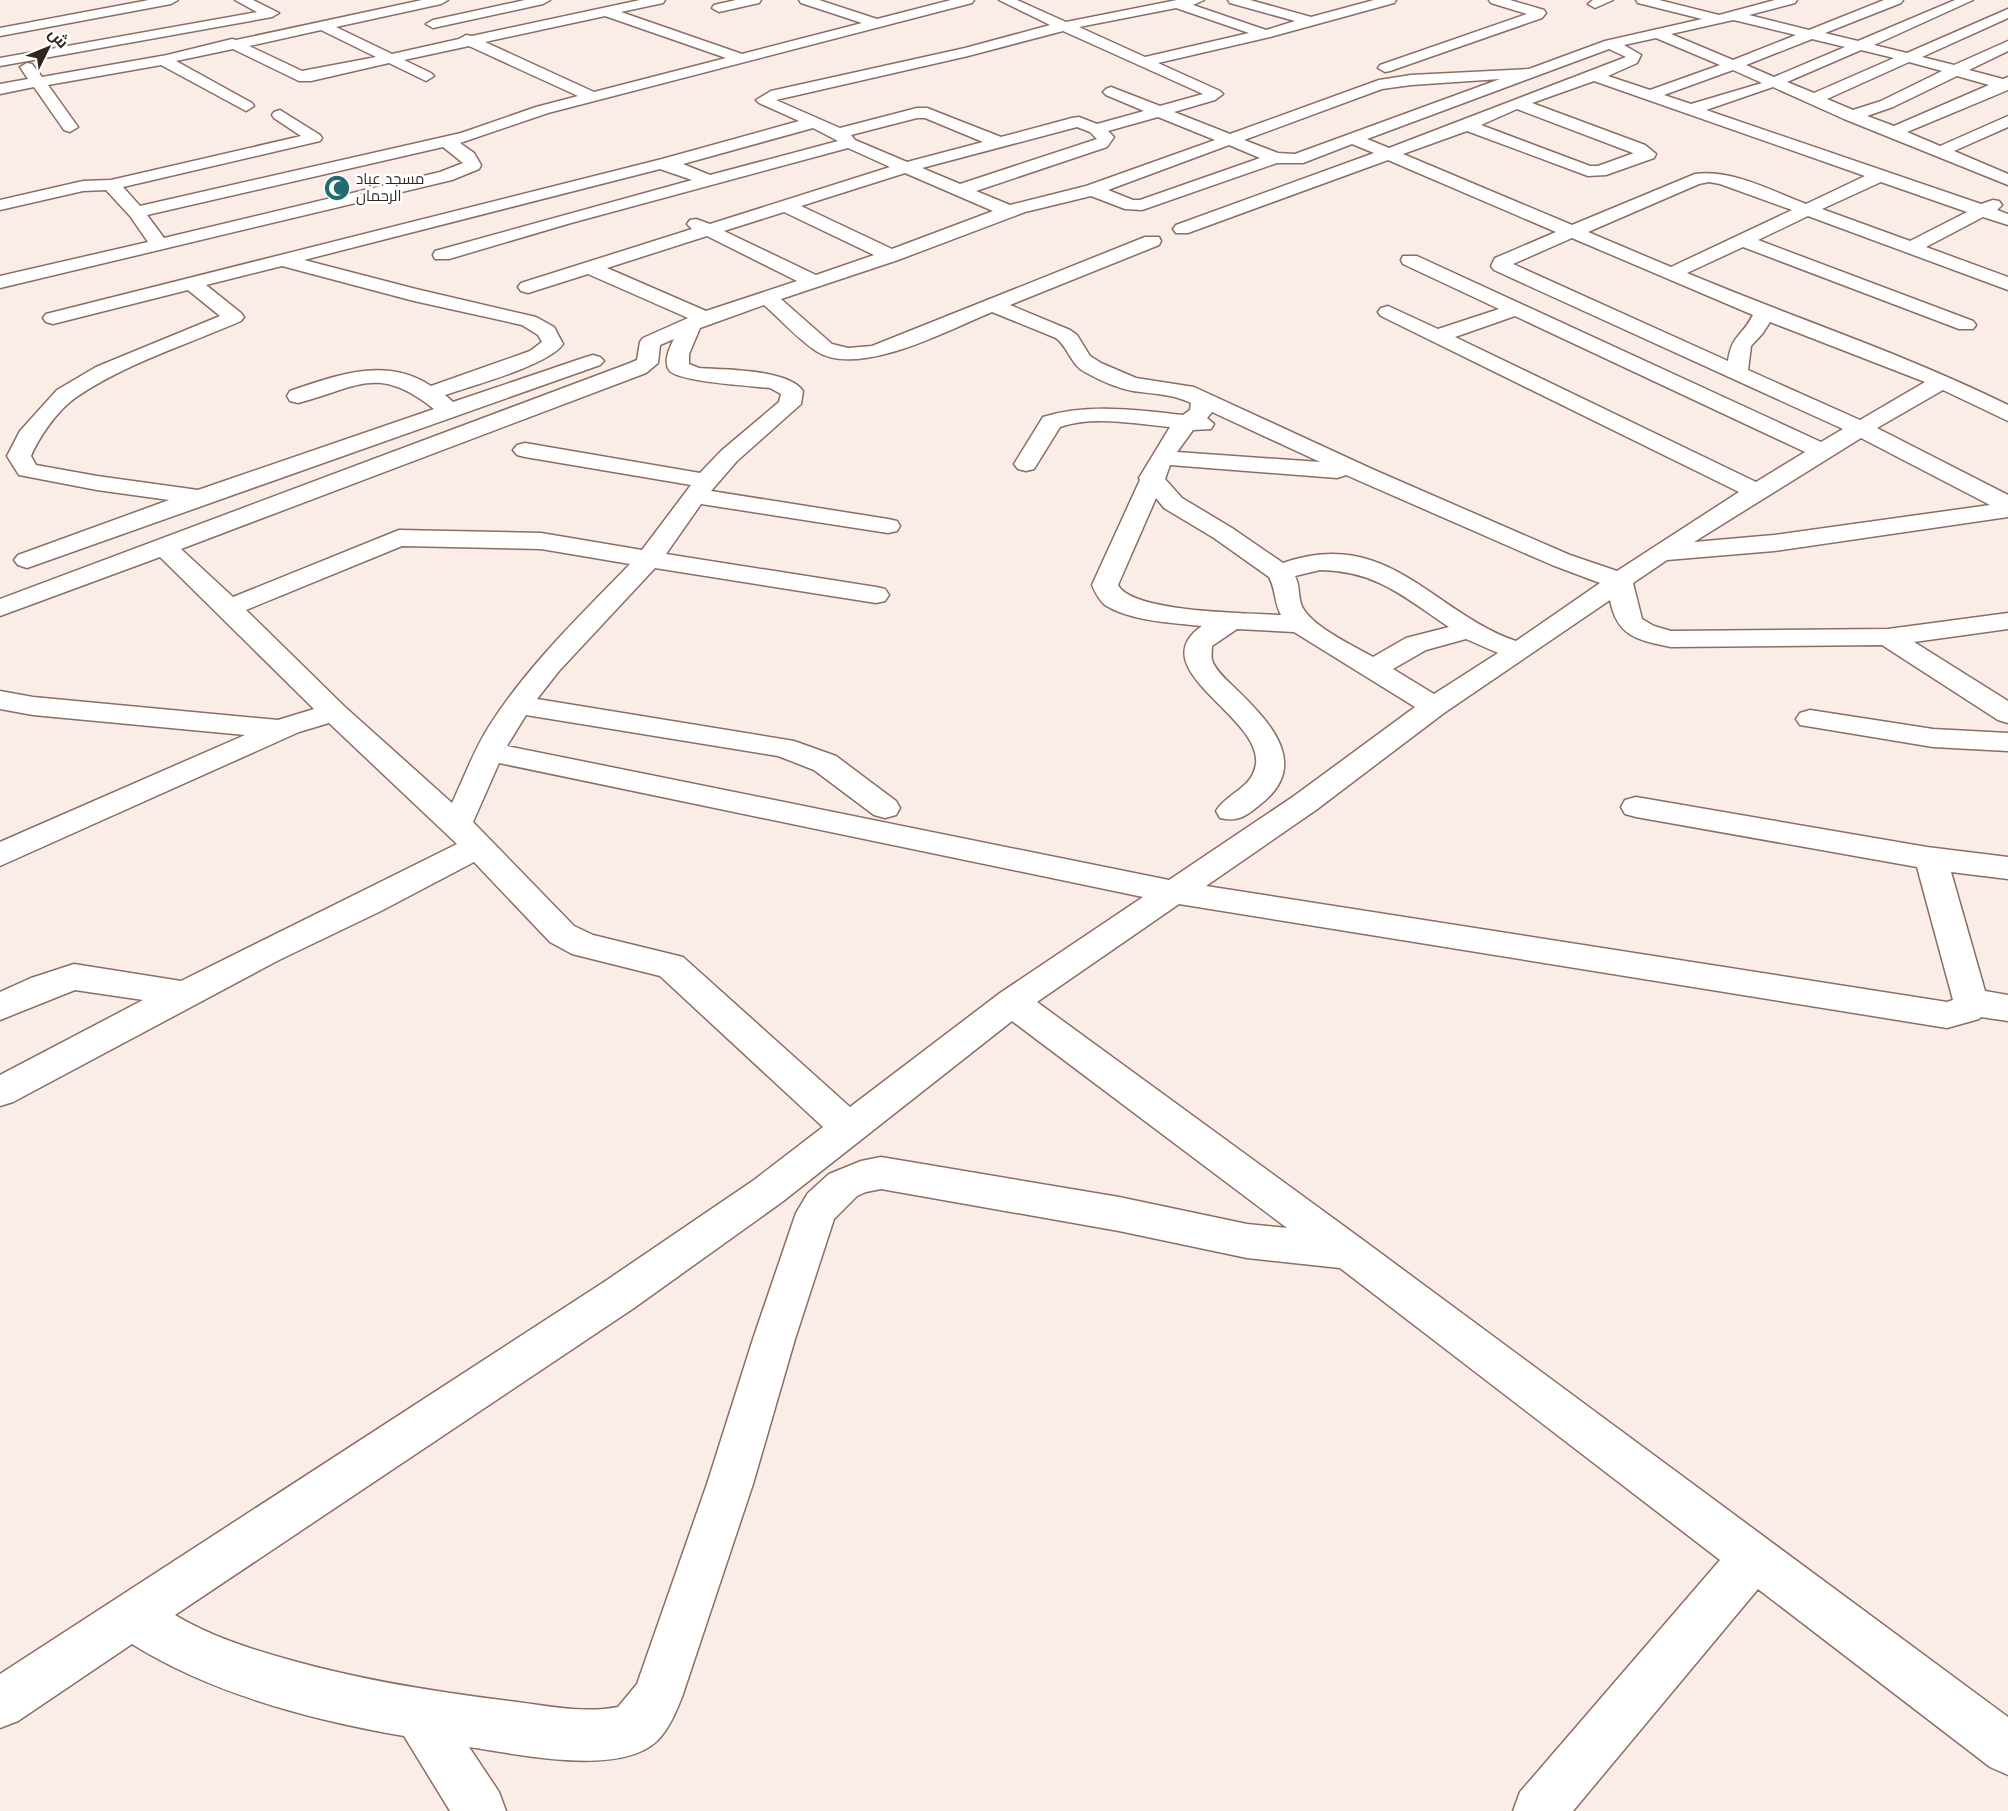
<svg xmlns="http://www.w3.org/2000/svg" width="2008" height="1811" viewBox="0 0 2008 1811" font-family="Mulish,Cairo,sans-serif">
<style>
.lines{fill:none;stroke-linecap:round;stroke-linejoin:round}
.minor-casing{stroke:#8c6d62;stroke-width:3}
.minor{fill:#fff;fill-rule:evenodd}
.labels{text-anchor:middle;stroke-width:5;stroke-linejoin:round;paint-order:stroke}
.far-poi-label{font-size:15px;fill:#322520;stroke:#fff;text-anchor:start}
</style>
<rect width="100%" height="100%" fill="#faece6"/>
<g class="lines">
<g class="minor-casing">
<g id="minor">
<polygon points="149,0 178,0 171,4 0,36 0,28"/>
<polygon points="235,0 253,0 279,13 272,17 0,66 0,58 257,12"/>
<path d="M422,0H448L441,4L336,27L392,54L459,39L466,35L472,36L640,0H665L663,3L621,12L742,54L862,23L801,3L799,0H819L877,19L951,0H974L972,3L548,113L460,143L474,153L481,165L479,169L452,180L0,288V276L148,242L130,216L106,190L83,191L0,210V200L83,181L111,180L301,136L274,118L272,115L274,112L280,110L320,135L322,138L320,141L123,187L140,206L461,133L536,107L578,96L469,46L404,60L431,73L434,76L426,81L389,63L311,81H299L233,49L176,61L252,103L254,106L246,111L161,65L48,85L78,127L70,132L64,130L34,87L0,94V84L28,79L20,67L27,63L32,64L42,77L167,55L232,39L236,40ZM605,16L726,58L594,92L485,42ZM321,30L376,57L302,71L249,46ZM443,147L463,163L440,172L164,238L147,215Z"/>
<polygon points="525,0 550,0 543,4 433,28 426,24 433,20"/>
<polygon points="736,0 761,0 759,3 719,12 712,8 714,5"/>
<path d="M999,0H1017L1066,22L1177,0H1204L1193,5L1266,30L1295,21L1230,3L1228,0H1250L1311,17L1374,0H1396L1394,3L1270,37L1158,63L1220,91L1223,94L1215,100L1174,112L1230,134L1379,80L1411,75L1529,69L1605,41L1702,19L1638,3L1636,0H1659L1719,15L1775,0H1797L1795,3L1749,15L1809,30L1884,0H1903L1901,3L1825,33L1858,41L1955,0H1973L1874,45L1907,53L2008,9V18L1922,57L1954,65L2008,41V51L1969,70L2003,79L2008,77V90L1907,132L1940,146L2008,116V127L1954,151L2008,174V185L1844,119L1773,87L1706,110L1981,204L1993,200L1999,201L2002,205L1997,210L2008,214V225L1983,217L1926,247L2008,277V290L1808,216L1758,240L1973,321L1976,325L1973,329H1959L1743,247L1687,273C1794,318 1905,354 2008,405V421L1943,390L1877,428L2008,495V517L1774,551L1667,560L1633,583L1642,619L1654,626L1671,631L1888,629L2008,613V629L1914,642L2008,701V723L1998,720L1882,645L1671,647C1638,640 1617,637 1610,600L1444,713L1316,810L1206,886L1947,1002L1953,1000L1917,867L1636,817L1625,814L1621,807L1625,800L1636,797L1927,847L2008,857V879L1951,872L1985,991L2008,995V1021L1981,1017L1979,1019L1947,1028L1179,904L1037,1002L1363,1240L2008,1717V1775L1990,1767L1758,1589L1573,1811H1513L1520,1792L1720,1560L1340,1268L1247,1258L1119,1231L881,1189L866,1192L857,1196L834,1219L795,1339L753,1484L682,1697C676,1712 669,1729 657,1741C619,1777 518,1754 469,1747L499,1792L506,1811H450L404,1736C311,1720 212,1694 132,1644L18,1721L0,1728V1674L604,1282L754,1180L823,1127L660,976L572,954L550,942L474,862L381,911L279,960L13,1102L0,1106V1075L143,1000L75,990L0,1020V992L31,978L74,964L181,981L457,844L329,723L299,732L0,866V842L245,735L33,715L0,709V691L33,697L278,720L314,709L160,557L0,616V599L630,363L637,360L640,342L643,338L688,318L588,274L528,293L521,291L518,287L521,283L692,229L687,224L690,220L696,219L710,224L890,167L848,148L571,223L449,259H435L433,255L435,251L692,180L660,169L304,260L416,289L536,317L554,327L563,344C549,365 471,386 445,395L453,402L586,357L593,355L600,357L604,361L600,365L27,568L18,565L14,560L18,555L169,500L97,490L19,475L7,456L20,431L57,390L96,367L220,316L188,290L53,324L46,322L43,318L46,314L662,159L799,121L759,103L756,100L771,91L965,48L1050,25ZM1176,8L1249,33L1145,57L1079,27ZM1733,20L1738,21L1796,35L1733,60L1671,34ZM1063,31L1203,94L1160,106L1111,87L1106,89L1103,92L1106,95L1144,111L1097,124L1079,117L1072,118L1001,137L927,108H917L840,128L776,100L968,56ZM1656,38L1720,65L1650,90L1608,76L1637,63L1641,55L1624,45ZM1812,39L1845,47L1774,77L1746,65ZM1609,49L1626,57L1389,148L1367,139ZM1861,50L1894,58L1814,93L1787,82ZM1909,62L1942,71L1881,101L1853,110L1827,99ZM1733,70L1762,83L1691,104L1664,95ZM1957,76L1989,85L1894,126L1867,116L1893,107ZM1500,79L1295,154L1278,153L1244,140L1382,89L1411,85ZM1594,81L1865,176L1806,204C1772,191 1732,169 1695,174L1572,225L1403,154L1467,131L1588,176L1606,175L1654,158L1656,154L1645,145L1532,103ZM1517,109L1633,153H1634L1598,166H1590L1481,125ZM1158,117L1215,140L1086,186L1010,205L976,191L1107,147L1114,137L1108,131ZM917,118H925L983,142L907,162L855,140L851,135ZM1077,127L1090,132L1097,139L960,184L922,168ZM813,128L838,141L710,175L683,164ZM1352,144L1374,153L1176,225L1173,229L1176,233H1188L1388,160L1556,232L1495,258L1491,266L1494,270L1843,429L1821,442L1417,256H1403L1401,260L1403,264L1499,309L1438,329L1388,306L1381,308L1378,312L1381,316L1739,492L1617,571L1570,555L1372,469L1194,387L1136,378L1101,363L1090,356L1077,335L1070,330L1010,305L1159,245L1161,241L1159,237H1145L872,346L848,348L832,344L781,299L898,260L1025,212L1091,196L1125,209L1142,210L1277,163H1303ZM1229,145L1260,158L1140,200H1133L1108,190ZM905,173L993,211L892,249L801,206ZM1709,182L1720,184L1792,210L1671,267L1588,232L1699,184ZM1881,182L1967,212L1910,241L1822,209ZM784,212L874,255L816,275L724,231ZM707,236L797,281L706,311L607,268ZM1572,238L1753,315C1742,337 1732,334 1728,361L1513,264ZM282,266L414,301L522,325L538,335L542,342L530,351L431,386C386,356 337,375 290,391L287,396L290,401L298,403C359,387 377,364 434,409L198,490L97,476L36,465L31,456C39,437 57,411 75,398C124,364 186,345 241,321L244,317L241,313L206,285ZM764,305C781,320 798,339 816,351C859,379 950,329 992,312L1056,338C1069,348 1070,364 1085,372C1099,380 1117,388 1133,391C1153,394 1173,394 1191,403L1190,410L1183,415C1136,410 1088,403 1043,417L1014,464L1018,469L1026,471L1034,469L1060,427C1094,415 1135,424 1170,427L1139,478L1140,480L1092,585C1095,592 1099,600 1105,605C1129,621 1174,623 1202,626C1140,669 1262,716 1256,764C1252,789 1228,792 1216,811L1220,818C1236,822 1245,817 1257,807C1311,768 1274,726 1238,691C1230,683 1215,671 1212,660C1211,656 1212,650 1212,646L1237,629L1294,632L1415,707L1294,796L1169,880L507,746L526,715L778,756L814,770L874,815L885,818L896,815L900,808L896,801L836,756L794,741L537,699L559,671L655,568L876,603L885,601L889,595L885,589L876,587L666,554L701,504L888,533L897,531L900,526L897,521L888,519L711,491L737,461L801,404L803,391C788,369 725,370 699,368L689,364V354L700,328ZM1515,316L1805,452L1756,482L1455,337ZM1770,322L1925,382L1860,420L1748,370L1751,346L1763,333ZM674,339C670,347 663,361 669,370C677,382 753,386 770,388L781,394L779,402L721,451L700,473L525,443L517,445L513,450L517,455L525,457L691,485L642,550L541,533L399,530L233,597L181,549L646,373L658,363L660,345ZM1212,412L1320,462L1177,452L1193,430L1211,429L1214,424L1207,418ZM1861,438L1990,505L1774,535L1694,542ZM1170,465L1337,478L1346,475L1552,565L1600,583L1516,641C1432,612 1388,526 1283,563L1232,528L1182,498L1165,479ZM1156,498L1164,508L1214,538L1269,577C1276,590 1274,602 1281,615C1250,613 1132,613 1118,585ZM402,546L541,549L630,564C580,616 527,666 488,728C473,752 464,778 452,803L344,706L246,610ZM1320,570C1377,571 1404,597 1449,627L1406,638L1373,657C1354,646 1308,625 1301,604C1298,594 1300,586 1295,576ZM1466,639L1498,653L1434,694L1393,669L1426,650ZM499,763L1143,897L1000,993L850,1107L683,957L593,935L574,926L473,822ZM1012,1021L1287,1228L1247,1224L1119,1197L881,1157L861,1161L829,1174L808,1193L796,1213L753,1339L707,1484L637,1684L618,1707C582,1714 544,1705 509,1701C435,1692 361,1680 290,1660C250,1649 210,1636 175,1615L634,1308L782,1202Z"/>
<polygon points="1489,0 1510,0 1544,10 1546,13 1542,18 1390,71 1385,72 1378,68 1380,65 1527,14 1491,3"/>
<polygon points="1593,0 1613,0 1595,8 1588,4"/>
<polygon points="1810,710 1933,729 2008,733 2008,751 1933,747 1800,725 1796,719 1800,713"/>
</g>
</g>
<use href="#minor" class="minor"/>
</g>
<defs>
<g id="mosque-disc" transform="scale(1.35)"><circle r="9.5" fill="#206c70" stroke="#fff"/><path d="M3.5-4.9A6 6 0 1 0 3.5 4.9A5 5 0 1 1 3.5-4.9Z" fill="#fff"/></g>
</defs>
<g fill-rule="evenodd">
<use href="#mosque-disc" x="337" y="188"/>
</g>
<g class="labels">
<g class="far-poi-label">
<text x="356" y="184">مسجد عباد<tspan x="356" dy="17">الرحمان</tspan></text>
</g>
</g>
<g transform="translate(48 48) rotate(47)" stroke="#ffffff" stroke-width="4.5" paint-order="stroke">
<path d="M0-4.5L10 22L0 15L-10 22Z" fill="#322520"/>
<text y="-9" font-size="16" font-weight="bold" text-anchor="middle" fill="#322520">ش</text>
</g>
</svg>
